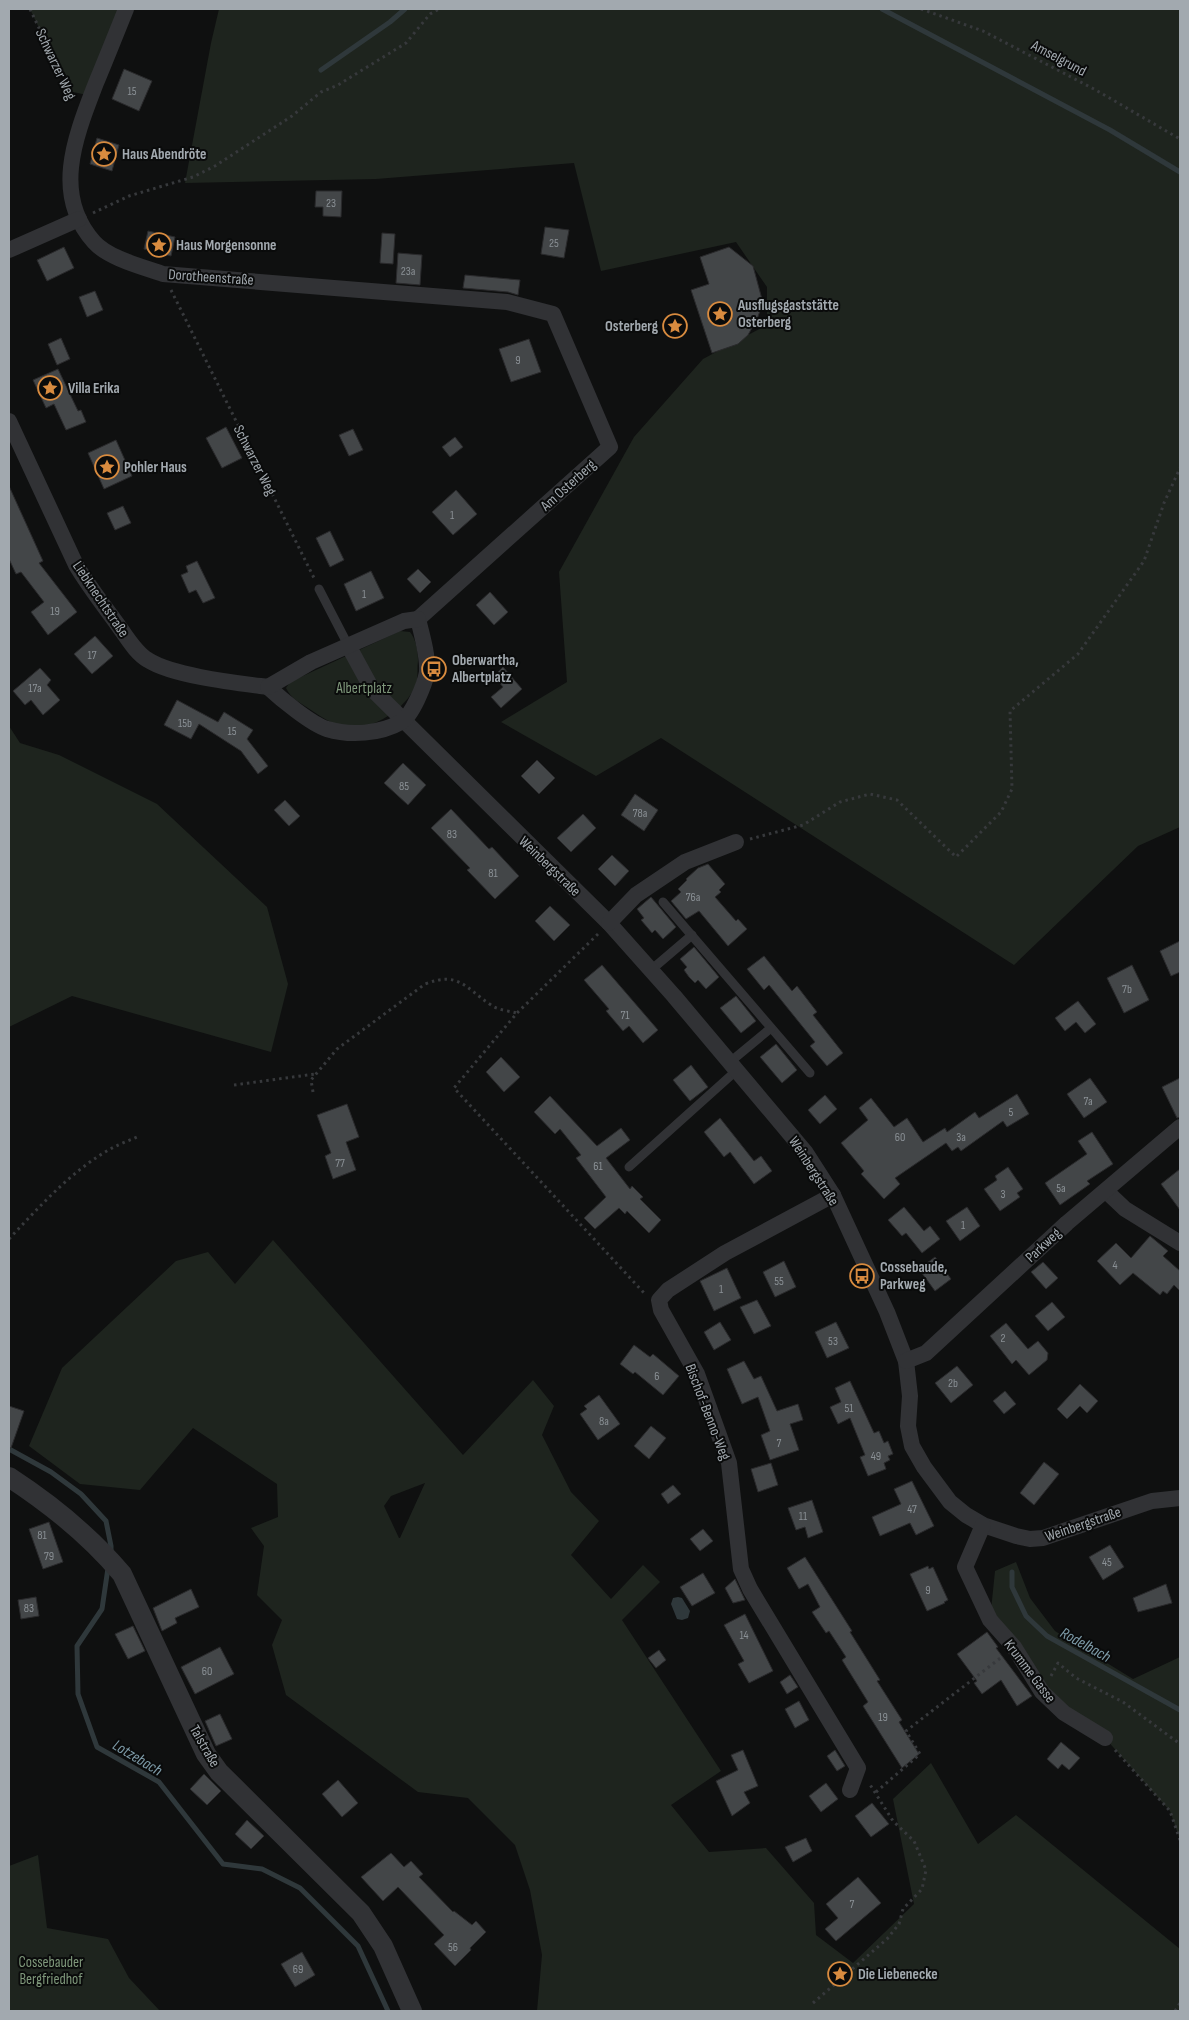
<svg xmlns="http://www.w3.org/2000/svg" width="1189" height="2020" viewBox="0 0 1189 2020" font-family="'Sofia Sans Condensed',sans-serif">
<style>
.green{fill:#1e241e;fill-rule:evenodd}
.water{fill:#2f383b}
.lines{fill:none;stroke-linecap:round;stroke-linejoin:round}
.stream{stroke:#2f383b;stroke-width:5}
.building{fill:#434648;stroke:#2a2a2c}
.path{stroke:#37393c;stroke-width:3;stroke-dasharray:2.5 4;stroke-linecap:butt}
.service{stroke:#313235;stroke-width:9}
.minor{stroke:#313235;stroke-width:16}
.tertiary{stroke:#313235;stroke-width:20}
.labels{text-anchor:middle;stroke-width:4;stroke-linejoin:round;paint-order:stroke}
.number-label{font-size:12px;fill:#8a9095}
.street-label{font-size:15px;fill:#a2a9af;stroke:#0a0b0b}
.poi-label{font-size:15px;font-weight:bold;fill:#a2a9af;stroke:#0a0b0b;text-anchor:start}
.park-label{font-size:15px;fill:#7f987b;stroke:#0a0b0b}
.water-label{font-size:16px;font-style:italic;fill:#7d9aa7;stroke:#0a0b0b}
</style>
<rect width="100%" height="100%" fill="#0f1010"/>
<g class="green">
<polygon points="30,9 126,9 91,96 69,91"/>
<polygon points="219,9 1180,9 1180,827 1138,846 1014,965 661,738 596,776 501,722 567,682 559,572 634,437 703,359 767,325 767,287 736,242 601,271 574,163 376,179 185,183 211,43"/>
<path d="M400,631L410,632C416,640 418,650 418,661C417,667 418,674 417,680C412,705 375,730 349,728C335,726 323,718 311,710C301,703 291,699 286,688L290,682Z"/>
<polygon points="9,726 20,743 59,755 157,804 267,907 288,984 271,1052 72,996 9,1027"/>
<path d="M273,1240L463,1455L533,1380L554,1406L542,1435L571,1492L599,1521L571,1555L611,1599L643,1565L660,1582L622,1620L721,1771L671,1805L709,1852L766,1848L814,1903L816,1935L853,1963L914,1904L893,1799L931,1763L978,1844L1016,1815L1180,1949V2011H537L542,1955L530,1890L515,1845L468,1798L418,1792L286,1695L272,1645L282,1620L257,1595L264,1546L251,1528L278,1517L277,1484L193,1428L140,1490L80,1484L29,1446L62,1368L176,1261L208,1252L235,1284ZM425,1483L400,1538H399L384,1506L391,1496Z"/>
<polygon points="1016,1562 1030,1598 1055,1631 1133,1679 1180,1657 1180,1840 1170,1811 1105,1738 1064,1713 990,1620 995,1571"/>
<polygon points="38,1855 47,1928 108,1939 129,1978 160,2011 9,2011 9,1866"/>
</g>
<polygon class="water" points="678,1597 682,1598 690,1611 688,1618 682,1620 677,1619 671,1604 673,1598"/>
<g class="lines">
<g class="stream">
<polyline points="882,9 1110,130 1180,172"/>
<polyline points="321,70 390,22 405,9"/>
<polyline points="9,1449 51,1472 81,1494 106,1521 111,1546 111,1553"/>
<polyline points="108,1568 102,1609 77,1646 78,1694 97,1747 159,1782 223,1864 262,1869 300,1888 358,1946 388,2011"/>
<polyline points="1012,1572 1012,1587 1026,1616 1047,1636 1180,1710"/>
</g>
</g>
<g class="building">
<polygon points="124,69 152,81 139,111 112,99"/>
<polygon points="97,138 119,145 112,171 90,164"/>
<polygon points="316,191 342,191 341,217 323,216 323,207 315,207"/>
<polygon points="545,227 569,230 564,258 541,254"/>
<polygon points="148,231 175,237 171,256 144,249"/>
<polygon points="382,233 395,234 393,264 380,263"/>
<polygon points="64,247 74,268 47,281 37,260"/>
<polygon points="729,247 753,266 763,303 757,319 748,335 738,344 712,353 691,290 709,284 700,257"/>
<polygon points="398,253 422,255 420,285 396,283"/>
<polygon points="465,275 520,280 518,295 508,292 463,288"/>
<polygon points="95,291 103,310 87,317 79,297"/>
<polygon points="61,338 70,359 57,365 48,344"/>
<polygon points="529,339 541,372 511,382 499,349"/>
<polygon points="58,369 78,411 81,410 86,422 66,430 54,404 46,408 33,380"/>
<polygon points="226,427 242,458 222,468 206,438"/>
<polygon points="353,429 363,450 349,456 339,435"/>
<polygon points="455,437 463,447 450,457 442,447"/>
<polygon points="116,440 132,476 104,489 88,453"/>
<polygon points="9,486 43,561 39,563 77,612 48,635 31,612 44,602 21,572 16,574 9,559"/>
<polygon points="456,490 477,514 453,535 432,512"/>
<polygon points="123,506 131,523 115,530 107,513"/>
<polygon points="330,531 344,560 330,567 316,538"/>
<polygon points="197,561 215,598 203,603 196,590 189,593 181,575 188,572 186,566"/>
<polygon points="418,569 431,582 420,593 407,579"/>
<polygon points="371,571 384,598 356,611 344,584"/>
<polygon points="490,592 508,612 494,625 476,605"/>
<polygon points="95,636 113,656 92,674 74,654"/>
<polygon points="503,667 522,689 501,708 491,697 503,687 494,676"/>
<polygon points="40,668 51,680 47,685 60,700 43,715 31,700 25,705 13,691"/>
<polygon points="177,700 218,722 224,712 253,730 247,739 268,766 258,774 241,751 199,724 191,739 164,725"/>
<polygon points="537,760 555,778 539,794 521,776"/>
<polygon points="403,763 426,785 408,805 384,783"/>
<polygon points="635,794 658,810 644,831 621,815"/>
<polygon points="285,800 300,816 289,826 274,810"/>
<polygon points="451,809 489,849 492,847 519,876 495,899 467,870 470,868 431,828"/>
<polygon points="583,814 596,828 571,852 557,838"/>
<polygon points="612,855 629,871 615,886 598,869"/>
<polygon points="708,864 725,884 719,890 721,892 715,897 736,921 738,919 747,929 728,946 699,911 686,919 671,901 681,892 678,889 687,880 686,879 698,868"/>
<polygon points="651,897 676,927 663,939 655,930 652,933 647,927 641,920 644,918 637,909"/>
<polygon points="550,906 570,925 554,941 535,921"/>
<polygon points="1180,941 1180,972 1171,976 1160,951"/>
<polygon points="694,947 719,977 706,989 698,980 695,983 689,977 684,970 687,967 680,959"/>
<polygon points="764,956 792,991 797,986 817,1012 813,1015 843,1053 827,1066 810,1046 815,1042 769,985 764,990 747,969"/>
<polygon points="602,965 658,1030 643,1043 629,1026 623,1031 606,1011 609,1009 584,980"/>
<polygon points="1132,965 1149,1000 1124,1013 1107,978"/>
<polygon points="736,996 756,1021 741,1033 720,1008"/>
<polygon points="1078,1001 1096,1024 1085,1033 1076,1022 1065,1031 1055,1018"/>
<polygon points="776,1044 797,1070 782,1083 760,1057"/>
<polygon points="501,1057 520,1077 504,1092 486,1072"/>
<polygon points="691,1065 708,1087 690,1101 673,1080"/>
<polygon points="1090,1078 1107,1102 1084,1118 1067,1094"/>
<polygon points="1180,1078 1180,1117 1177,1118 1162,1087"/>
<polygon points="1017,1094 1029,1114 1007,1127 1003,1121 961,1151 958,1147 952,1151 946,1143 895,1178 900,1184 884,1199 861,1174 864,1171 841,1143 868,1120 859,1108 871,1098 894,1127 907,1118 923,1142 945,1128 947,1132 975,1112 979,1118"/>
<polygon points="825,1095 837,1109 820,1124 808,1110"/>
<polygon points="550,1096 597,1146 621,1128 630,1140 606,1158 630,1189 632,1186 643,1197 640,1199 661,1220 649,1233 627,1211 625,1214 619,1208 595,1229 584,1218 606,1197 576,1158 581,1155 560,1129 555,1134 534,1112"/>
<polygon points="347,1104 359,1137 346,1142 356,1170 333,1179 325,1156 331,1153 317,1115"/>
<polygon points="720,1118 754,1161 761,1156 772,1171 754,1184 730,1152 724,1157 704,1132"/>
<polygon points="1092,1132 1113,1164 1087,1181 1090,1184 1060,1205 1045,1183 1087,1154 1078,1141"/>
<polygon points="1008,1167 1023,1189 1017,1193 1020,1197 1000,1211 984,1189 997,1180 995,1176"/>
<polygon points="1180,1169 1180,1210 1161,1184"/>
<polygon points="904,1207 924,1231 930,1226 940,1239 922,1253 906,1233 902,1236 888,1220"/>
<polygon points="967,1207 980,1226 960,1241 946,1221"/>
<polygon points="1150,1236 1168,1251 1163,1256 1180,1271 1180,1291 1174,1285 1167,1294 1163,1291 1160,1295 1133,1273 1120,1285 1097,1261 1116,1243 1131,1258"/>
<polygon points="935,1257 951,1279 935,1291 919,1269"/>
<polygon points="784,1261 796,1287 775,1297 763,1272"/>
<polygon points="1043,1262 1058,1278 1046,1289 1031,1272"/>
<polygon points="727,1268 741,1298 714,1311 700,1281"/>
<polygon points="757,1300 771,1326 754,1334 740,1307"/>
<polygon points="1052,1302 1065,1317 1048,1331 1035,1316"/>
<polygon points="720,1322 731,1340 714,1350 704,1332"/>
<polygon points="836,1322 849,1348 827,1358 815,1332"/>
<polygon points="1006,1323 1028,1349 1038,1341 1048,1353 1047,1360 1029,1375 1016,1360 1012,1364 990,1336"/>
<polygon points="634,1345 650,1357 653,1354 679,1376 663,1395 635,1372 633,1374 620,1364"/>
<polygon points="744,1361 754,1379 761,1376 777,1411 798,1404 803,1420 790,1424 799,1450 770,1460 761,1435 770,1431 758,1397 742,1404 727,1369"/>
<polygon points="957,1366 973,1385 951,1403 935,1383"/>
<polygon points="850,1381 874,1433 879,1431 884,1443 888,1441 893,1454 888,1456 890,1460 884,1463 886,1469 868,1476 860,1457 865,1455 850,1418 838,1424 830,1407 841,1402 835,1388"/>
<polygon points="1080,1384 1098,1401 1087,1413 1080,1406 1067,1419 1057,1409"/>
<polygon points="1005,1391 1016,1404 1004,1414 993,1401"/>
<polygon points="599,1395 620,1424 598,1440 580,1414 587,1409 584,1406"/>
<polygon points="9,1406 24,1411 11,1448 9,1448"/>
<polygon points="651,1426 666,1438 649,1459 634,1446"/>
<polygon points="1044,1462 1059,1474 1034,1505 1020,1493"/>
<polygon points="771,1463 778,1485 758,1492 751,1469"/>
<polygon points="912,1481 934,1526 916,1535 910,1523 880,1536 872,1517 901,1504 894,1489"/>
<polygon points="673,1485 681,1494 668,1504 661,1494"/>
<polygon points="812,1500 823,1532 808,1538 805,1527 796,1530 788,1508"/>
<polygon points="49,1522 63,1562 43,1569 29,1529"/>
<polygon points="703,1529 713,1541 700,1551 690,1539"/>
<polygon points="1110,1545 1124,1567 1103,1580 1089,1557"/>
<polygon points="805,1557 852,1631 850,1632 880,1680 877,1681 902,1720 899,1722 919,1754 902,1768 863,1706 868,1702 842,1660 846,1657 829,1631 826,1633 812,1612 820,1607 808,1584 799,1589 787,1568"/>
<polygon points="928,1566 929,1569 933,1567 948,1600 944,1602 945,1603 927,1611 910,1574"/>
<polygon points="703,1573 715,1593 692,1606 680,1587"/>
<polygon points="735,1579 745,1600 733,1603 725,1588"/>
<polygon points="1166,1584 1172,1603 1138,1612 1133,1598"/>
<polygon points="191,1589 199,1607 175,1618 177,1623 162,1631 153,1608"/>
<polygon points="36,1597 39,1616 21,1619 18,1600"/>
<polygon points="745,1614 773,1671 749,1683 738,1664 744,1661 724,1625"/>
<polygon points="133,1626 145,1651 128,1659 115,1634"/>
<polygon points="987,1632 998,1647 996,1648 1032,1696 1017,1706 1001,1680 982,1694 974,1683 977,1681 957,1654"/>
<polygon points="220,1647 234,1674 195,1694 181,1667"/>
<polygon points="659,1650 666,1660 656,1668 648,1658"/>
<polygon points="790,1675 798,1687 787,1694 780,1682"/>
<polygon points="799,1701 809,1720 795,1728 785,1709"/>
<polygon points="220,1714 232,1739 216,1746 205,1721"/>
<polygon points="1061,1742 1080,1758 1069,1770 1062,1764 1058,1769 1047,1759"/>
<polygon points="743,1750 758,1786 744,1792 750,1803 732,1816 716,1781 738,1770 731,1755"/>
<polygon points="835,1750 845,1766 837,1771 827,1756"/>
<polygon points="204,1774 221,1791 207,1805 190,1789"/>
<polygon points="338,1780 358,1803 342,1817 322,1794"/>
<polygon points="826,1783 838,1799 821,1812 809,1796"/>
<polygon points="872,1803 889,1824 871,1837 855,1816"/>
<polygon points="247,1820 264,1836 251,1849 235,1834"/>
<polygon points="806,1838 812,1851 793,1862 785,1847"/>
<polygon points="391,1853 404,1867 411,1861 423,1874 419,1877 453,1912 454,1911 472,1925 476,1921 486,1932 470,1948 471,1950 455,1966 434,1944 444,1935 398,1887 383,1901 361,1877"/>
<polygon points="858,1877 881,1903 836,1941 825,1929 838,1918 826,1904"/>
<polygon points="302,1952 315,1975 295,1987 281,1964"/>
</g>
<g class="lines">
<g class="path">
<polyline points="30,9 73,100"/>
<polyline points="921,9 983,31 1094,89 1180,139"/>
<polyline points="93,213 129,196 193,177 215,166 292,116 321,92 338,85 406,43 430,14 439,9"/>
<polyline points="171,290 315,580"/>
<polyline points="750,839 803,825 840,802 870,794 897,800 956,857 1001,812 1012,789 1010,711 1078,654 1144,561 1164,503 1180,468"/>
<polyline points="598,934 517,1013 454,1088 645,1294"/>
<polyline points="234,1085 315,1074"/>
<path d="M313,1092L311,1080L337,1049L425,984C459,971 464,987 491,1005C498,1010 509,1011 517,1013"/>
<path d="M9,1239C40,1206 74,1168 114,1147C122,1143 131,1140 139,1136"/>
<polyline points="1051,1676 1058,1663 1076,1678 1123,1702 1180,1744"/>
<polyline points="1115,1750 1170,1811 1180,1840"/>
<polyline points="876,1792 920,1754 906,1731 1003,1656"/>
<polyline points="813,2003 887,1939 899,1924 903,1909 922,1889 926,1870 914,1841 893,1821 869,1783"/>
<polyline points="1175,2011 1180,2003"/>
</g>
<g class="service">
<polyline points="319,589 348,645"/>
<polyline points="663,902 810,1073"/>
<polyline points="651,970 692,935"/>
<polyline points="730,1062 771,1028"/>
<polyline points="629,1167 737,1070"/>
</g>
<g class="minor">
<path d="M126,9C116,34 106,59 96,83C76,135 51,194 94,242C108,258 143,267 163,274L507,302L553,314L610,447L418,619"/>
<polyline points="9,250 79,219"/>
<path d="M9,421L76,565C89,587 105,607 120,628C128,639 136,653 148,660C173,676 237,683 268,687"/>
<polyline points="348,645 372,689 609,923 674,996 806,1153 833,1195 887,1312 906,1361 910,1396 908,1426 912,1446 924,1467 950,1502 966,1515 983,1525 1016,1536 1030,1539 1043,1538 1152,1501 1180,1498"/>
<path d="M268,687C281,699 311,724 327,729C350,736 380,734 401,722C412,716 425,684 427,672C428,655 422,635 418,619"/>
<polyline points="268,687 311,662 404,621 418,619"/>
<polyline points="609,923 636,895 685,862 736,842"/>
<polyline points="1106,1191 1125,1209 1180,1243"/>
<polyline points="833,1195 725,1253 668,1290 659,1300 661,1310 697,1374 729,1463 741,1569 750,1589 858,1768 850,1790"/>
<polyline points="906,1361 926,1353 1067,1223 1180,1127"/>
<polyline points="983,1525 965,1567 990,1620 1014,1647 1042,1692 1064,1713 1105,1738"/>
</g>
<path class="tertiary" d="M9,1477C52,1505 89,1535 122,1574L206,1754L219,1772L361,1913L383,1946L412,2011"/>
</g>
<defs>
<g id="sight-ring" transform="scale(1.25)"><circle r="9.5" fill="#0a0b0b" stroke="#d88b3f" stroke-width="1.5"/><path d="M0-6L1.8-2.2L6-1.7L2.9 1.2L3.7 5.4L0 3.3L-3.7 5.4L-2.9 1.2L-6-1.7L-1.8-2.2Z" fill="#d88b3f"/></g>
<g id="bus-ring" transform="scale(1.25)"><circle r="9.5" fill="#0a0b0b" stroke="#d88b3f" stroke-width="1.5"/><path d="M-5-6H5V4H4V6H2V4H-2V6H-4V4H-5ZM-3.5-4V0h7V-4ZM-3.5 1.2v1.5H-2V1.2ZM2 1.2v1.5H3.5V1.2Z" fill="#d88b3f"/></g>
</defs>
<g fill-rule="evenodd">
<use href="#sight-ring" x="104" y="154"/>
<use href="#sight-ring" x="159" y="245"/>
<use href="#sight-ring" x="720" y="314"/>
<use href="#sight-ring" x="675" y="326"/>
<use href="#sight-ring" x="50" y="388"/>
<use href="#sight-ring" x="107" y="467"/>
<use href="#bus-ring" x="434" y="669"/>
<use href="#bus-ring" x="862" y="1276"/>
<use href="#sight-ring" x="840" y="1974"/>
</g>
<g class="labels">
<g class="number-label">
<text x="132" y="95">15</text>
<text x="331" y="207">23</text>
<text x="554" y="247">25</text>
<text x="408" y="275">23a</text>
<text x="518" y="364">9</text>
<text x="452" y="519">1</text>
<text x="364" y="598">1</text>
<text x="55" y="615">19</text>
<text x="92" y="659">17</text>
<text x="35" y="692">17a</text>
<text x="185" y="727">15b</text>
<text x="232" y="735">15</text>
<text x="404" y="790">85</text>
<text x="640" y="817">78a</text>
<text x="452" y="838">83</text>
<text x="493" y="877">81</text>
<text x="693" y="901">76a</text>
<text x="1127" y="993">7b</text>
<text x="625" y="1019">71</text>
<text x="1088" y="1105">7a</text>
<text x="1011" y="1116">5</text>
<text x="900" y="1141">60</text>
<text x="961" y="1141">3a</text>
<text x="340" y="1167">77</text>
<text x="598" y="1170">61</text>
<text x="1061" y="1192">5a</text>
<text x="1003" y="1198">3</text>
<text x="963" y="1229">1</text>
<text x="1115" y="1269">4</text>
<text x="779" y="1285">55</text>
<text x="721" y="1293">1</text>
<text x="1003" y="1342">2</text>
<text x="833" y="1345">53</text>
<text x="657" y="1380">6</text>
<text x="953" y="1387">2b</text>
<text x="849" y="1412">51</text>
<text x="604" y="1425">8a</text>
<text x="779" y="1447">7</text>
<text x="876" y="1460">49</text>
<text x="912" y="1513">47</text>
<text x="803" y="1520">11</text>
<text x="42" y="1539">81</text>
<text x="49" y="1560">79</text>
<text x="1107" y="1566">45</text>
<text x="928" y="1594">9</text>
<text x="29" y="1612">83</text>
<text x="744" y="1639">14</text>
<text x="207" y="1675">60</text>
<text x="883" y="1721">19</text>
<text x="852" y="1908">7</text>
<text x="453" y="1951">56</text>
<text x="298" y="1973">69</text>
</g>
<g class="street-label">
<text transform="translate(1059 58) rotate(28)" y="5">Amselgrund</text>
<text transform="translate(56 64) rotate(65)" y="5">Schwarzer Weg</text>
<text transform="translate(211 277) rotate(4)" y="5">Dorotheenstraße</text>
<text transform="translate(255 460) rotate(63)" y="5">Schwarzer Weg</text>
<text transform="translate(568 485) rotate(-42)" y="5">Am Osterberg</text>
<text transform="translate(101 599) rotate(56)" y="5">Liebknechtstraße</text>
<text transform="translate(550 866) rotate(44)" y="5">Weinbergstraße</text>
<text transform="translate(814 1171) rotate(57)" y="5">Weinbergstraße</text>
<text transform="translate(1043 1245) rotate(-43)" y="5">Parkweg</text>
<text transform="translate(708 1412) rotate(69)" y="5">Bischof-Benno-Weg</text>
<text transform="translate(1083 1524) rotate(-19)" y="5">Weinbergstraße</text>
<text transform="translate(1030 1671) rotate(53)" y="5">Krumme Gasse</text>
<text transform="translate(205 1746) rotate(60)" y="5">Talstraße</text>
</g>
<g class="poi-label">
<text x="122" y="159">Haus Abendröte</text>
<text x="176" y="250">Haus Morgensonne</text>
<text x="738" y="310">Ausflugsgaststätte<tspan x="738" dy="17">Osterberg</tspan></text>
<text x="658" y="331" text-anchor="end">Osterberg</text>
<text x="68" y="393">Villa Erika</text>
<text x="124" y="472">Pohler Haus</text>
<text x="452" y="665">Oberwartha,<tspan x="452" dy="17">Albertplatz</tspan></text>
<text x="880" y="1272">Cossebaude,<tspan x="880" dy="17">Parkweg</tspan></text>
<text x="858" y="1979">Die Liebenecke</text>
</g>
<g class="park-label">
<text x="364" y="693">Albertplatz</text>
<text x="51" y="1967">Cossebauder<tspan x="51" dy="17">Bergfriedhof</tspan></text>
</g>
<g class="water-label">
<text transform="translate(1086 1644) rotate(29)" y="6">Rodelbach</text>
<text transform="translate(138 1757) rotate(31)" y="6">Lotzebach</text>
</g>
</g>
<rect width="1189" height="2020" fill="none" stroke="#a2a9af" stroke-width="20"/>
</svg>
